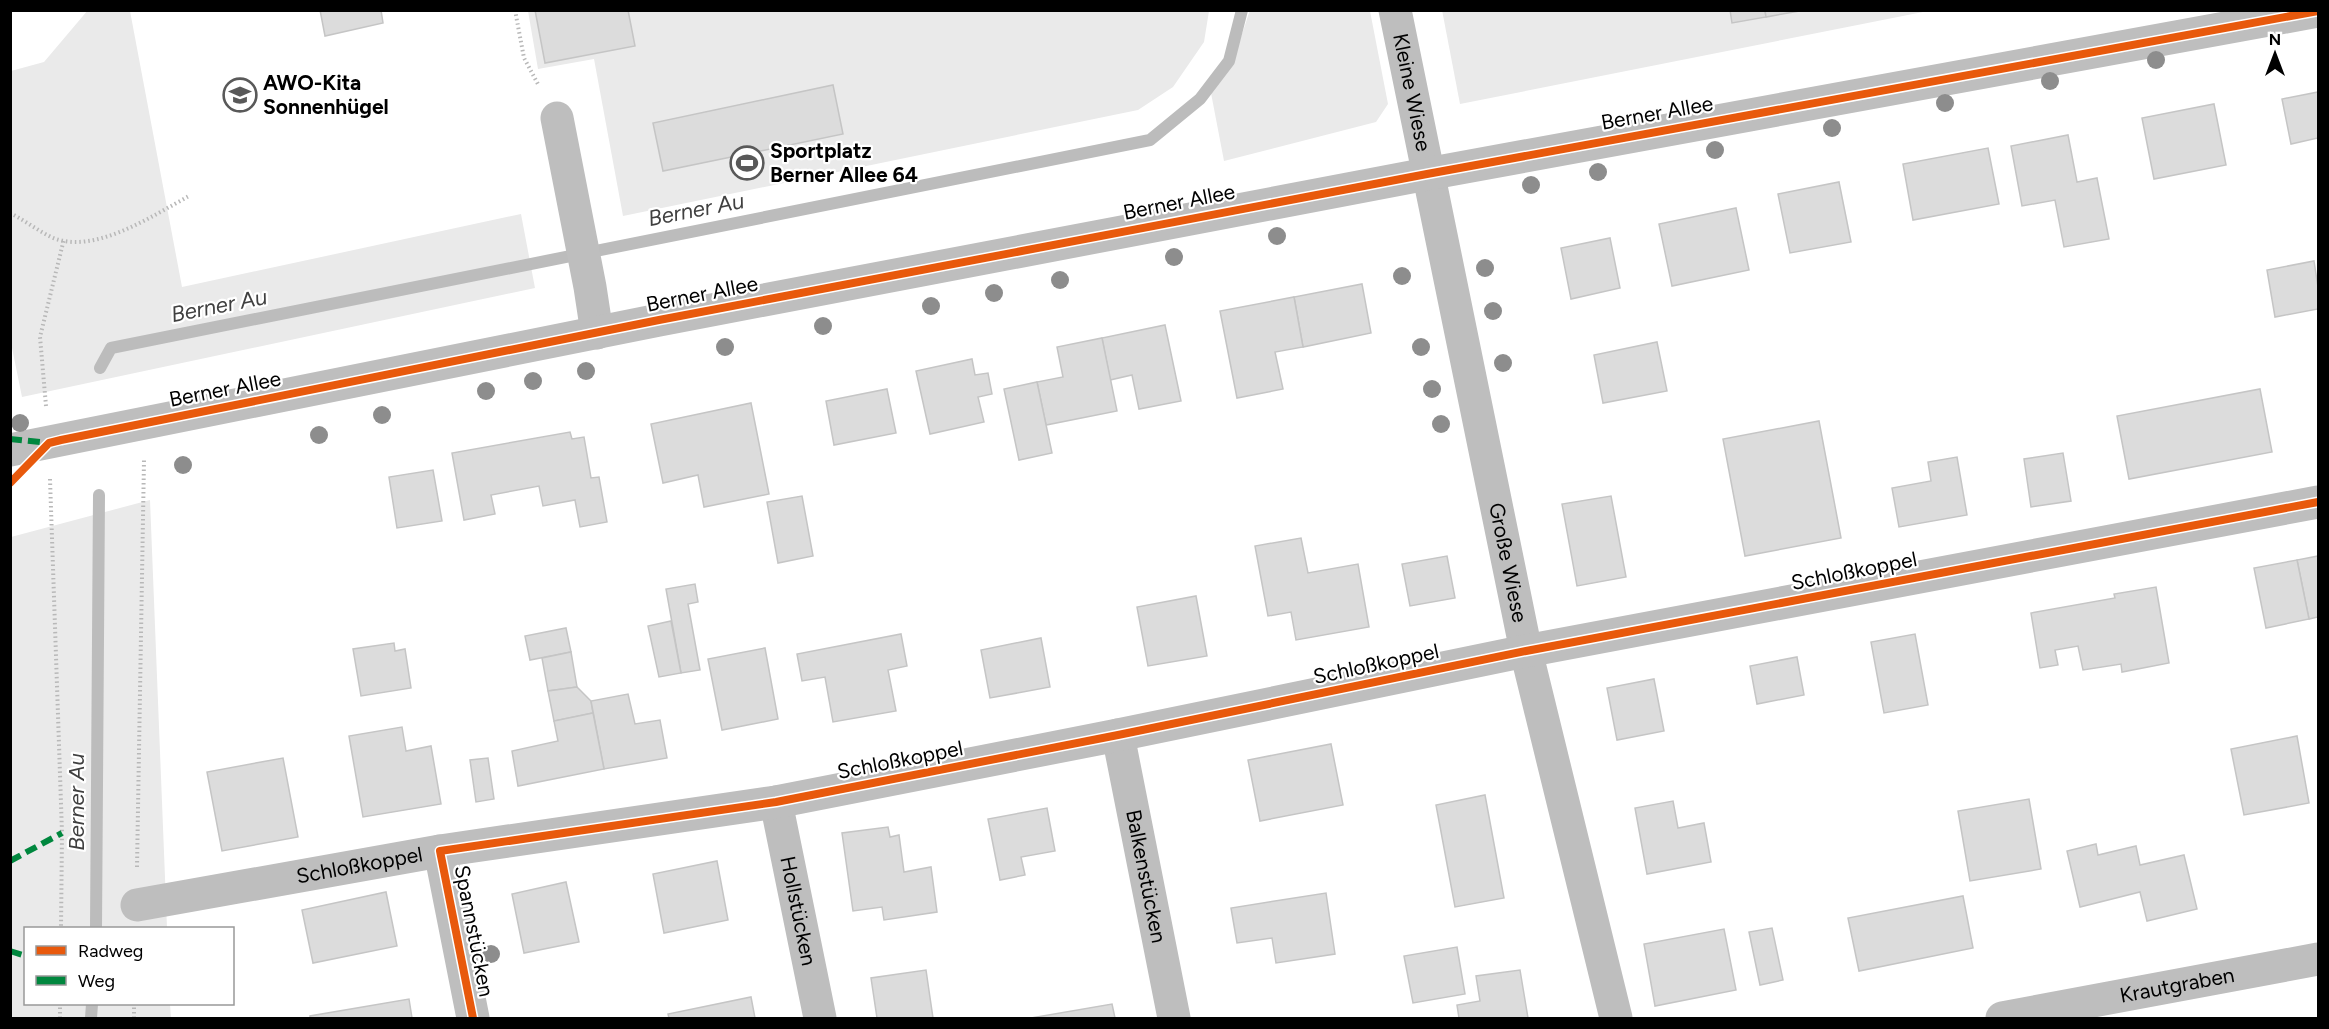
<svg xmlns="http://www.w3.org/2000/svg" width="2329" height="1029" viewBox="0 0 2329 1029" font-family="Figtree,sans-serif">
<style>
.green{fill:#eaeaea}
.lines{fill:none;stroke-linecap:round;stroke-linejoin:round}
.stream{stroke:#bcbcbc;stroke-width:12}
.building{fill:#dcdcdc;stroke:#c5c5c5;stroke-width:1.5}
.path{stroke:#b8b8b8;stroke-width:4;stroke-dasharray:1.5 3;stroke-linecap:butt}
.minor{stroke:#bebebe;stroke-width:33}
.quiet{stroke:#00873e;stroke-width:6;stroke-dasharray:12 6;stroke-linecap:butt}
.cycleway-casing{stroke:#fff;stroke-width:11}
.cycleway{stroke:#e8590c;stroke-width:8}
.tree{fill:#8d8d8d}
.labels{text-anchor:middle;stroke-width:4.5;stroke-linejoin:round;paint-order:stroke}
.poi-label{font-size:21px;font-weight:bold;fill:#000;stroke:#fff;text-anchor:start}
.street-label{font-size:21px;fill:#000;stroke:#fff}
.water-label{font-size:22px;font-style:italic;fill:#404040;stroke:#fff}
</style>
<rect width="100%" height="100%" fill="#fff"/>
<g class="green">
<polygon points="88,10 130,11 182,287 521,214 535,288 22,397 10,338 11,71 44,62"/>
<polygon points="1250,10 1370,11 1388,104 1376,122 1224,161 1211,93 1233,61"/>
<polygon points="1442,10 1928,11 1460,104"/>
<polygon points="528,11 1209,11 1204,42 1173,87 1138,110 623,216 594,59 538,69"/>
<polygon points="150,500 167,928 26,928 26,1004 170,1004 171,1018 11,1018 11,537"/>
</g>
<g class="lines">
<g class="stream">
<polyline points="100,368 111,348 1150,140 1200,99 1229,61 1242,10"/>
<polyline points="96,928 99,495"/>
<polyline points="91,1018 92,1004"/>
</g>
</g>
<g class="building">
<polygon points="320,10 381,10 383,23 325,36"/>
<polygon points="535,10 628,10 635,46 545,63"/>
<polygon points="1730,10 1765,10 1766,17 1732,23"/>
<polygon points="1765,10 1799,10 1799,11 1766,17"/>
<polygon points="833,85 843,134 663,171 653,123"/>
<polygon points="2318,92 2318,138 2291,144 2282,99"/>
<polygon points="2214,104 2226,165 2154,179 2142,118"/>
<polygon points="2068,135 2077,182 2097,178 2109,239 2064,247 2055,200 2022,206 2011,146"/>
<polygon points="1988,148 1999,204 1913,220 1903,164"/>
<polygon points="1839,182 1851,242 1790,253 1778,194"/>
<polygon points="1736,208 1749,270 1672,286 1659,224"/>
<polygon points="1610,238 1620,288 1571,299 1561,248"/>
<polygon points="2314,261 2318,287 2318,309 2275,317 2267,270"/>
<polygon points="1362,284 1371,333 1303,347 1294,297"/>
<polygon points="1294,297 1303,347 1275,352 1283,389 1237,398 1220,311"/>
<polygon points="1165,325 1181,401 1139,409 1132,375 1110,380 1102,338"/>
<polygon points="1102,338 1117,411 1046,425 1037,382 1063,377 1057,347"/>
<polygon points="1657,342 1667,391 1603,403 1594,355"/>
<polygon points="972,359 975,375 988,373 992,394 978,397 984,422 930,434 916,371"/>
<polygon points="1037,382 1052,453 1019,460 1004,389"/>
<polygon points="887,389 896,433 834,445 826,401"/>
<polygon points="2260,389 2272,452 2129,479 2117,416"/>
<polygon points="751,403 769,494 704,507 698,475 663,483 651,424"/>
<polygon points="1819,421 1841,538 1745,556 1723,439"/>
<polygon points="570,432 572,439 584,437 591,478 599,477 607,522 580,527 575,500 543,506 539,486 491,495 495,514 464,520 452,453"/>
<polygon points="2063,453 2071,501 2031,507 2024,459"/>
<polygon points="1957,457 1967,515 1899,527 1892,488 1931,481 1928,462"/>
<polygon points="433,470 442,521 397,528 389,477"/>
<polygon points="802,496 813,556 778,563 767,502"/>
<polygon points="1611,496 1626,577 1577,586 1562,504"/>
<polygon points="1301,538 1308,573 1358,564 1369,627 1296,640 1291,612 1268,616 1255,546"/>
<polygon points="1447,556 1455,598 1410,606 1402,564"/>
<polygon points="2318,556 2318,617 2309,619 2297,560"/>
<polygon points="2297,560 2309,619 2266,628 2254,568"/>
<polygon points="695,584 698,602 688,604 700,670 681,673 666,589"/>
<polygon points="2156,587 2169,663 2122,672 2121,664 2083,670 2078,646 2055,650 2058,665 2040,668 2031,613 2115,598 2114,594"/>
<polygon points="1196,596 1207,656 1148,666 1137,607"/>
<polygon points="671,621 681,673 659,677 648,626"/>
<polygon points="566,628 571,652 530,660 525,636"/>
<polygon points="901,634 907,666 888,670 896,711 833,722 825,677 802,681 797,654"/>
<polygon points="1915,634 1928,705 1884,713 1871,642"/>
<polygon points="1041,638 1050,687 990,698 981,650"/>
<polygon points="394,643 395,651 405,649 411,688 361,696 353,649"/>
<polygon points="765,648 778,719 722,730 708,659"/>
<polygon points="571,652 577,687 548,691 542,658"/>
<polygon points="1797,657 1804,695 1757,704 1750,666"/>
<polygon points="1654,679 1664,731 1617,740 1607,688"/>
<polygon points="577,687 591,701 593,713 554,721 548,691"/>
<polygon points="628,694 635,724 660,720 667,758 604,769 591,701"/>
<polygon points="593,713 604,769 518,786 512,751 558,741 554,721"/>
<polygon points="402,727 406,751 431,746 441,804 363,817 349,736"/>
<polygon points="2297,736 2309,803 2244,815 2231,749"/>
<polygon points="1331,744 1343,805 1260,821 1248,760"/>
<polygon points="283,758 298,837 222,851 207,772"/>
<polygon points="488,758 494,799 476,802 470,760"/>
<polygon points="1485,795 1504,898 1455,907 1436,805"/>
<polygon points="2029,799 2041,869 1970,881 1958,811"/>
<polygon points="1673,801 1678,828 1704,823 1711,862 1647,874 1635,808"/>
<polygon points="1047,808 1055,851 1021,857 1025,875 1000,880 988,819"/>
<polygon points="888,827 890,837 899,835 904,872 931,867 937,912 884,920 882,907 853,911 842,833"/>
<polygon points="2096,844 2098,855 2136,846 2140,865 2184,855 2197,909 2147,921 2140,892 2080,907 2067,851"/>
<polygon points="717,861 728,920 664,933 653,874"/>
<polygon points="566,882 579,942 524,953 512,894"/>
<polygon points="386,892 397,946 313,963 302,910"/>
<polygon points="1326,893 1335,954 1276,963 1272,938 1237,943 1231,908"/>
<polygon points="1963,896 1973,948 1859,971 1848,918"/>
<polygon points="1772,928 1783,980 1760,985 1749,932"/>
<polygon points="1724,929 1736,990 1655,1006 1644,944"/>
<polygon points="1457,947 1465,994 1413,1003 1404,956"/>
<polygon points="926,970 933,1018 877,1018 871,978"/>
<polygon points="1520,970 1528,1018 1459,1018 1457,1005 1480,1001 1476,976"/>
<polygon points="751,997 755,1018 669,1018 668,1014"/>
<polygon points="409,999 412,1018 310,1018 310,1016"/>
<polygon points="1112,1004 1115,1018 1031,1018"/>
</g>
<g class="lines">
<g class="path">
<polyline points="515,10 524,58 539,86"/>
<path d="M10,213C24,220 37,230 51,237C93,256 152,216 189,196"/>
<polyline points="46,406 40,337 64,239"/>
<polyline points="50,479 62,833 61,928"/>
<polyline points="137,867 144,460"/>
<polyline points="60,1018 60,1004"/>
<polyline points="134,1018 134,1004"/>
</g>
<g class="minor">
<path id="s1" d="M1395,10L1526,651L1616,1018"/>
<polyline points="557,118 590,287 597,333"/>
<polyline points="10,450 659,320 1427,174 2318,11"/>
<path id="s2" d="M1118,735L1174,1018"/>
<path id="s3" d="M776,802L820,1018"/>
<polyline points="440,851 473,1018"/>
<path id="s4" d="M137,905L440,851L776,802L1118,735L1526,651L2318,502"/>
<path id="s5" d="M2002,1018L2318,959"/>
</g>
<g class="quiet">
<polyline points="10,439 49,443"/>
<polyline points="10,861 62,833"/>
<polyline points="10,951 26,956"/>
</g>
<g class="cycleway-casing">
<g id="cycleway">
<polyline points="10,483 49,443 61,440 659,320 1427,174 2318,11"/>
<polyline points="473,1018 440,851 776,802 1118,735 1526,651 2318,502"/>
</g>
</g>
<use href="#cycleway" class="cycleway"/>
</g>
<g class="tree">
<circle cx="2156" cy="60" r="9"/>
<circle cx="2050" cy="81" r="9"/>
<circle cx="1945" cy="103" r="9"/>
<circle cx="1832" cy="128" r="9"/>
<circle cx="1715" cy="150" r="9"/>
<circle cx="1598" cy="172" r="9"/>
<circle cx="1531" cy="185" r="9"/>
<circle cx="1277" cy="236" r="9"/>
<circle cx="1174" cy="257" r="9"/>
<circle cx="1485" cy="268" r="9"/>
<circle cx="1402" cy="276" r="9"/>
<circle cx="1060" cy="280" r="9"/>
<circle cx="994" cy="293" r="9"/>
<circle cx="931" cy="306" r="9"/>
<circle cx="1493" cy="311" r="9"/>
<circle cx="823" cy="326" r="9"/>
<circle cx="725" cy="347" r="9"/>
<circle cx="1421" cy="347" r="9"/>
<circle cx="1503" cy="363" r="9"/>
<circle cx="586" cy="371" r="9"/>
<circle cx="533" cy="381" r="9"/>
<circle cx="1432" cy="389" r="9"/>
<circle cx="486" cy="391" r="9"/>
<circle cx="382" cy="415" r="9"/>
<circle cx="20" cy="423" r="9"/>
<circle cx="1441" cy="424" r="9"/>
<circle cx="319" cy="435" r="9"/>
<circle cx="183" cy="465" r="9"/>
<circle cx="491" cy="954" r="9"/>
</g>
<defs>
<g id="school-ring" transform="scale(1.725)"><circle r="9.5" fill="#fff" stroke="#595959" stroke-width="1.5"/><path d="M0-5L7-2L0 1L-7-2ZM-4 1L0 2.5L4 1V4Q0 6-4 4Z" fill="#595959"/></g>
<g id="stadium-ring" transform="scale(1.725)"><circle r="9.5" fill="#fff" stroke="#595959" stroke-width="1.5"/><path d="M0-5a6.5 5 0 1 0 0 10a6.5 5 0 1 0 0-10ZM-3.5-1.8h7v3.6h-7Z" fill="#595959"/></g>
</defs>
<g fill-rule="evenodd">
<use href="#school-ring" x="240" y="95"/>
<use href="#stadium-ring" x="747" y="163"/>
</g>
<g class="labels">
<g class="poi-label">
<text x="263" y="90">AWO-Kita<tspan x="263" dy="24">Sonnenhügel</tspan></text>
<text x="770" y="158">Sportplatz<tspan x="770" dy="24">Berner Allee 64</tspan></text>
</g>
<g class="street-label">
<text dy="7" stroke="none"><textPath href="#s1" startOffset="84">Kleine Wiese</textPath></text>
<text transform="translate(1657 113) rotate(-10)" y="7">Berner Allee</text>
<text transform="translate(1179 202) rotate(-11)" y="7">Berner Allee</text>
<text transform="translate(702 294) rotate(-11)" y="7">Berner Allee</text>
<text transform="translate(225 389) rotate(-11)" y="7">Berner Allee</text>
<text dy="7" stroke="none"><textPath href="#s1" startOffset="564">Große Wiese</textPath></text>
<text transform="translate(1854 571) rotate(-11)" y="7">Schloßkoppel</text>
<text transform="translate(1376 664) rotate(-12)" y="7">Schloßkoppel</text>
<text transform="translate(900 760) rotate(-11)" y="7">Schloßkoppel</text>
<text dy="7" stroke="none"><textPath href="#s4" startOffset="226">Schloßkoppel</textPath></text>
<text dy="7" stroke="none"><textPath href="#s2" startOffset="144">Balkenstücken</textPath></text>
<text dy="7" stroke="none"><textPath href="#s3" startOffset="111">Hollstücken</textPath></text>
<text transform="translate(474 931) rotate(79)" y="7">Spannstücken</text>
<text dy="7" stroke="none"><textPath href="#s5" startOffset="178">Krautgraben</textPath></text>
</g>
<g class="water-label">
<text transform="translate(696 209) rotate(-11)" y="8">Berner Au</text>
<text transform="translate(219 305) rotate(-11)" y="8">Berner Au</text>
<text transform="translate(76 802) rotate(-90)" y="8">Berner Au</text>
</g>
</g>
<rect width="2329" height="1029" fill="none" stroke="#000000" stroke-width="24"/>
<rect x="24" y="927" width="210" height="78" fill="#ffffff" stroke="#999999" stroke-width="1.5"/>
<rect x="36" y="946" width="30" height="9" fill="#e8590c" stroke="#999999" stroke-width="1.5"/>
<text x="78" y="957" font-size="18" fill="#000000">Radweg</text>
<rect x="36" y="976" width="30" height="9" fill="#00873e" stroke="#999999" stroke-width="1.5"/>
<text x="78" y="987" font-size="18" fill="#000000">Weg</text>
<g transform="translate(2275 54)" stroke="#ffffff" stroke-width="4.5" paint-order="stroke">
<path d="M0-4.5L10 22L0 15L-10 22Z" fill="#000000"/>
<text y="-9" font-size="16" font-weight="bold" text-anchor="middle" fill="#000000">N</text>
</g>
</svg>
